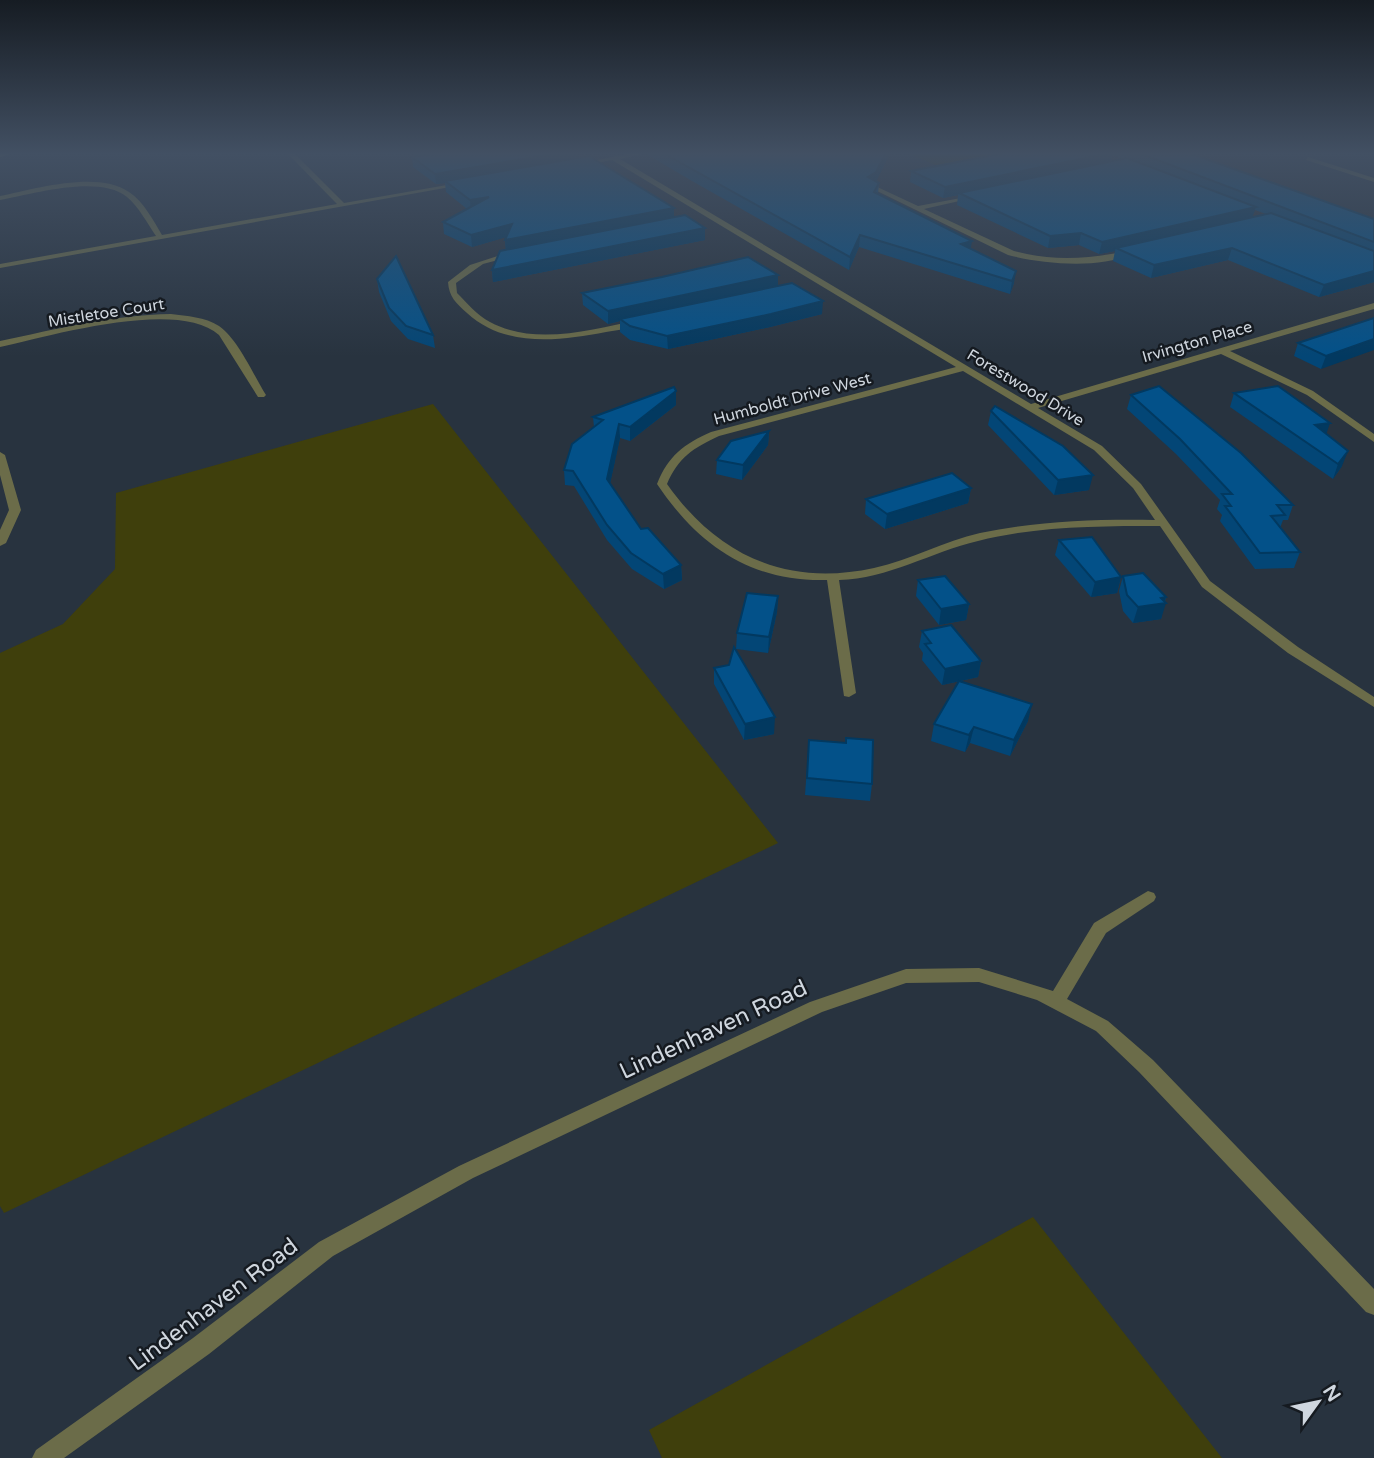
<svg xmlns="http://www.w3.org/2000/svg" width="1374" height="1458" viewBox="0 0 1374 1458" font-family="'Varela Round',sans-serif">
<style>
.green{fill:#3f3f0c}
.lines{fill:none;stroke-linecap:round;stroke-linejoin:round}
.street{fill:#6b6c49;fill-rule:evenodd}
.highway{fill:#b9bb60;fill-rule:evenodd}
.wall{fill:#034676;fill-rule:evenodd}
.shaded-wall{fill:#023960}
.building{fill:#035189;stroke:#023960;stroke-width:2}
.labels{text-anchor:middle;stroke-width:5;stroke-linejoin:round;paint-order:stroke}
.far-street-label{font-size:16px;fill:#cfd6de;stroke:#151a20}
.near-street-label{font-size:23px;fill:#cfd6de;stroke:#151a20}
</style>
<rect width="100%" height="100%" fill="#28333f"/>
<g class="green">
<polygon points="907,153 1003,153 938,166"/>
<polygon points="433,404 778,843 4,1213 0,1206 0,653 63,624 115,569 116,493"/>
<polygon points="1033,1217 1222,1458 662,1458 649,1430"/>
</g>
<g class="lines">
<g class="street">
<path d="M287,153H294L344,203L464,182L467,184L0,268V264L156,236C147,223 139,207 127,197C99,174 33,194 0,200V196C34,189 98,170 129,192C144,202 153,220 162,235L337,204Z"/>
<path d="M632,153H647L620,159L1031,404L1374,303V309L1230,351L1313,391L1374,434V442L1307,395L1221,354L1038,408L1102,446L1141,484L1210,581L1298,647L1374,697V707L1288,653L1202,587L1160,526C1099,526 1037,526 978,541C931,552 888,579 839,580L856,693L849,697L844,696L827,580C750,582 698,545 657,484C668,456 684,444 711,432L956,367L612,160L581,166L578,164ZM963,371L1094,450L1133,488L1155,520C1097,519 1037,521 980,533C944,541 911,560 874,568C787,587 718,556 667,484C678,458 693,448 719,436Z"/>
<polygon points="1308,157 1374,178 1374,182 1306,160"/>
<path d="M873,185L918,206L977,195V197L924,209L1014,251C1054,262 1091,259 1131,250L1135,252C1102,270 1043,264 1008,255L871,188Z"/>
<path d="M513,251H516V255L483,264L456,283L457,293C467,303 477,315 490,322C534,346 592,330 638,320L642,323C633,329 618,330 606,332C559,341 505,348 467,313C456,303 449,297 448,282L470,265Z"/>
<path d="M171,314C187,316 205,317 219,326C238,339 254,376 266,395L264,397H258L219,335C178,298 50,336 0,347V341C57,329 113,315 171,314Z"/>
<polygon points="0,452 5,455 21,510 6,543 0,546 0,530 9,510 0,475"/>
<polygon points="1148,891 1154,893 1156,897 1154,901 1106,933 1067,999 1108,1021 1153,1060 1374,1289 1374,1315 1366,1312 1139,1072 1096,1031 1037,1000 979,982 906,983 822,1012 473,1178 333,1256 209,1354 64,1458 32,1458 36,1450 193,1338 319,1242 459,1166 810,1002 906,969 979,968 1053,991 1094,923"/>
</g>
<polygon class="highway" points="0,153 12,153 0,157"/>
</g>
<g class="wall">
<polygon points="412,153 577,153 578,158 674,217 705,228 705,240 493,282 492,270 506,250 505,240 506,237 472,247 444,234 443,222 467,209 446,192 445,183 436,184 413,167 412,157 417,157"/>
<polygon points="648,153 890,153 876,181 879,183 878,194 971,249 1014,283 1010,294 859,247 849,270 692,181 648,155"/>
<path d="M1004,153H1189L1374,219V282L1319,297L1228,260L1151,278L1113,261L1115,251L1099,254L1079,245L1048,248L957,205L958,195L943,198L910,182L911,171ZM1113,155L1123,159L1111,161ZM1255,210L1266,214L1252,217Z"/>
<polygon points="778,275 778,286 822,314 770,327 668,349 630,340 620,332 620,321 608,324 583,305 582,293"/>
<polygon points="377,279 433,335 435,348 408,339 391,321 379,292"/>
<polygon points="1374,318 1321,369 1294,356 1298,343"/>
<polygon points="1234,393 1326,434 1342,466 1333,479 1230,407"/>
<polygon points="1131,395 1293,505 1288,520 1283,520 1280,528 1300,552 1294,568 1255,569 1220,521 1222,515 1217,509 1220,500 1176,454 1127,409"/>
<polygon points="676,405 630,441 620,438 610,483 641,529 681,565 682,580 664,589 632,569 607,540 574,486 565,485 564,470 594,427 593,417"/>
<polygon points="991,411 1089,490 1054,495 988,425"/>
<polygon points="769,431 768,445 742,480 716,474 717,460"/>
<polygon points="971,488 968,503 885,529 865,514 866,499"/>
<polygon points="1059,540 1121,577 1117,593 1091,597 1055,555"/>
<polygon points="1123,576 1166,597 1161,619 1133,623 1123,611 1119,591"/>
<polygon points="918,580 969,604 966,620 939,625 916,596"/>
<polygon points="778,596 777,612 768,653 736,649 737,633"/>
<polygon points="922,631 981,661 978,677 942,685 922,660 923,653 919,647"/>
<polygon points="714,668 774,734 744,740 714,684"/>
<polygon points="1028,721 1010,756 970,743 965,752 931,741 934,724"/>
<polygon points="809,740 846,743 872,784 870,801 805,795"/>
</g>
<g class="shaded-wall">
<polygon points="559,153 577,153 578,159 445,181 445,183 436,184 435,174"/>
<polygon points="886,153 890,153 875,184 868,177"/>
<polygon points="1110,153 1113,153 1111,163 959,193 958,195 943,198 945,187"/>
<polygon points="489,197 471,212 470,200"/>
<polygon points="1256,207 1252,218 1116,248 1115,251 1099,254 1102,242"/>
<polygon points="674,208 674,219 506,252 505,240"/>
<polygon points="512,224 513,235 472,247 471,235"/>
<polygon points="705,228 705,240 493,282 492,270"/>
<polygon points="1081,233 1079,245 1048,248 1050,236"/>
<polygon points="860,235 859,247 849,270 850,257"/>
<polygon points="972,241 970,253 961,244"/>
<polygon points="1232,248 1228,260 1151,278 1154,265"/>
<polygon points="1016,271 1014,283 1010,294 1012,281"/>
<polygon points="1374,271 1374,282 1319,297 1324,285"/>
<polygon points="778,275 778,287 620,319 620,321 608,324 608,311"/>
<polygon points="823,301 822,314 770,327 668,349 667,336"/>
<polygon points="1374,339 1374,350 1321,369 1326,356"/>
<polygon points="676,391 676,405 630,441 630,427"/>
<polygon points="1330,423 1325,438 1315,425"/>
<polygon points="619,424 620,438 608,493 607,479"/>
<polygon points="769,431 768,445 742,480 743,465"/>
<polygon points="1348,451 1342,466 1333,479 1338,464"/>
<polygon points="1093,475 1089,490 1054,495 1058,480"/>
<polygon points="971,488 968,503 885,529 887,514"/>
<polygon points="681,565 682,580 664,589 663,574"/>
<polygon points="1121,577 1117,593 1091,597 1095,582"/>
<polygon points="778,596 777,612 768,653 769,637"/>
<polygon points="1166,597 1164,603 1166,603 1161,619 1133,623 1138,607 1161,598"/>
<polygon points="969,604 966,620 939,625 941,609"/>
<polygon points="981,661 978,677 942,685 945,669"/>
<polygon points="1032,704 1028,721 1010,756 1014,740"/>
<polygon points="775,717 774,734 744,740 745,724"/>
<polygon points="974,727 970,743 965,752 969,735"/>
</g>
<g class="building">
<polygon points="424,153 559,153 435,174 412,157 427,155"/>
<polygon points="663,153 886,153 876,172 868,177 879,183 874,192 972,241 961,244 1016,271 1012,281 860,235 850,257"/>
<polygon points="1004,153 1110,153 945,187 911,171"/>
<polygon points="1139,153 1189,153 1374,219 1374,242"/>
<polygon points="589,156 674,208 505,240 512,224 471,235 443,222 489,197 470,200 445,181"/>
<polygon points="1127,158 1256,207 1102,242 1081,233 1050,236 959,193"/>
<polygon points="1271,213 1374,251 1374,271 1324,285 1232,248 1154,265 1116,248"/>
<polygon points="685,215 705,228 492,270 500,251"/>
<polygon points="396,256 433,335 406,326 389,308 377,279"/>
<polygon points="748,257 778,275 608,311 582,293 662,277"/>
<polygon points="792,283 823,301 771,314 667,336 630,326 620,319"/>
<polygon points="1374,318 1374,339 1326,356 1298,343"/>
<polygon points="1159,386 1241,453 1293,505 1277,505 1285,515 1271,516 1300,552 1260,553 1225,506 1231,506 1222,494 1232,494 1180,439 1131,395"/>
<polygon points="1278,386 1330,423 1315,425 1348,451 1338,464 1234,393"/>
<polygon points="674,387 676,391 630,427 619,424 607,479 641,529 648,528 681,565 663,574 631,553 607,525 573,471 564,470 572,444 603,420 593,417"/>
<polygon points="995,406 1063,446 1093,475 1058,480 991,411"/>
<polygon points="769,431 743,465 717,460 731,441"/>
<polygon points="952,473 971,488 887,514 866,499"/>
<polygon points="1092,537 1121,577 1095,582 1059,540"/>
<polygon points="1143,573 1166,597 1161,598 1166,603 1138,607 1127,595 1123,576"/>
<polygon points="945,576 969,604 941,609 918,580"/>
<polygon points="747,593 778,596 769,637 737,633"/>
<polygon points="951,625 981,661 945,669 925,644 931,643 922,631"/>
<polygon points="734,647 775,717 745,724 714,668 729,665"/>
<polygon points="959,681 1032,704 1014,740 974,727 969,735 934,724"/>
<polygon points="846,738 873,740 872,784 807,778 809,740 846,743"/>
</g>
<linearGradient id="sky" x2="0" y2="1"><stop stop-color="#161c23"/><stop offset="0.43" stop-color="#425063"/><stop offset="1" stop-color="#425063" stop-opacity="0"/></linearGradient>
<rect width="1374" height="357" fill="url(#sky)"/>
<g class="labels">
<g class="far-street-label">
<text transform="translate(106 312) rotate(-9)" y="6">Mistletoe Court</text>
<text transform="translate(1197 341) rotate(-16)" y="6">Irvington Place</text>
<text transform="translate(1026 387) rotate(31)" y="6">Forestwood Drive</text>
<text transform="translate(792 398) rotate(-15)" y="6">Humboldt Drive West</text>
</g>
<g class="near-street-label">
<text transform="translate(713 1029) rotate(-25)" y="8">Lindenhaven Road</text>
<text transform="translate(213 1304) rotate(-37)" y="8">Lindenhaven Road</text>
</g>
</g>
<g transform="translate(1318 1402) rotate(57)" stroke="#151a20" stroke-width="5" paint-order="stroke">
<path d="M0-5L12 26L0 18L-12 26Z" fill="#cfd6de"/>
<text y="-10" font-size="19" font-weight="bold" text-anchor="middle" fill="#cfd6de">N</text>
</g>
</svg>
